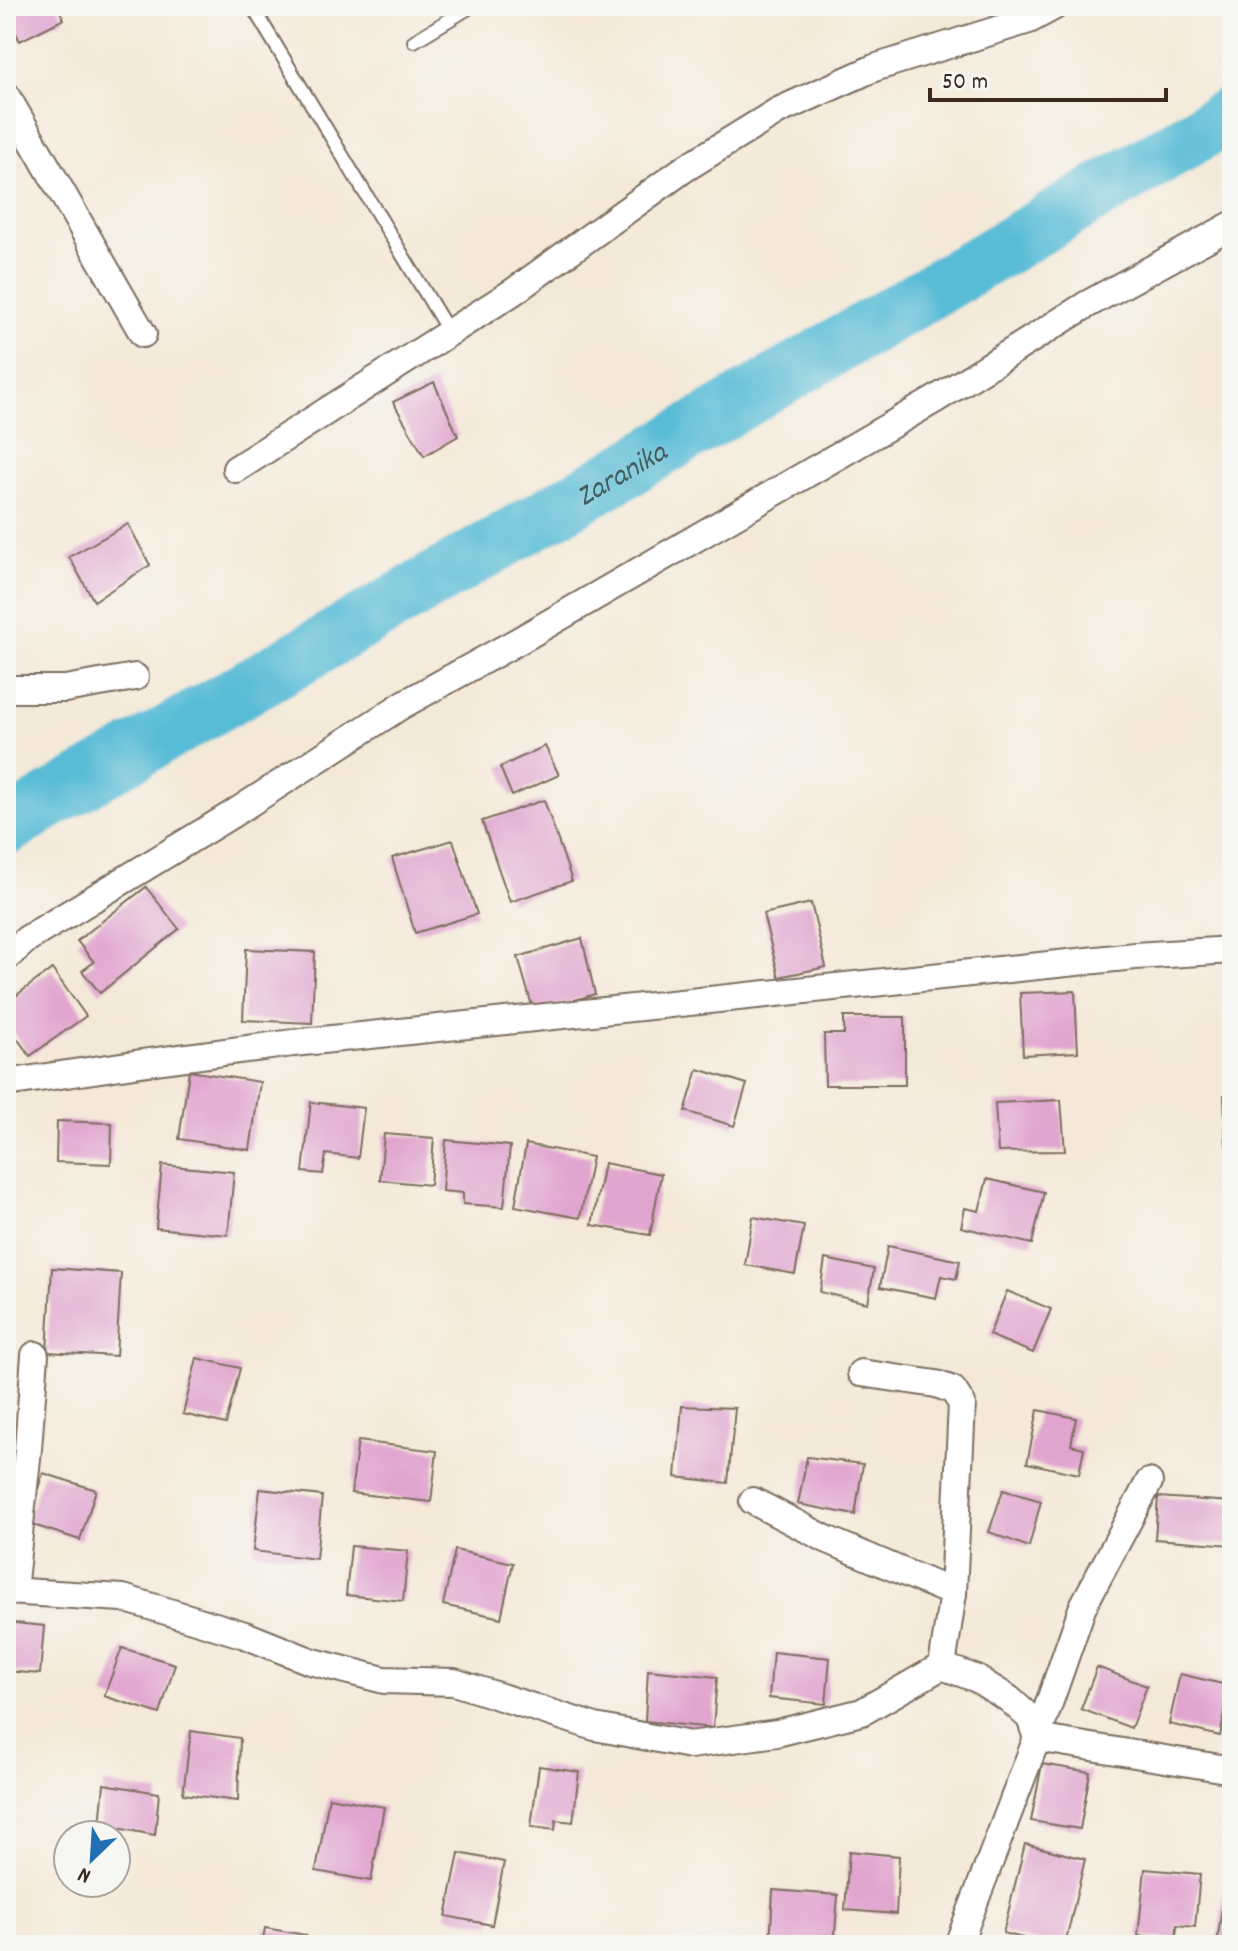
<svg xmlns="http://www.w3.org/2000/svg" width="1238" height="1951" viewBox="0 0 1238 1951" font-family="Dekko,sans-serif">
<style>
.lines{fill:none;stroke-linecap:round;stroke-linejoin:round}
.river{stroke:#58bcd6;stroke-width:56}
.building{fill:#e1a6cf}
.lane-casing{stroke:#7c6d5f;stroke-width:16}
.street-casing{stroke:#7c6d5f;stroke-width:30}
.lane{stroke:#fff;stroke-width:12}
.street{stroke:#fff;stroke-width:26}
.labels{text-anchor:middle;stroke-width:8;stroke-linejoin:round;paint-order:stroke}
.water-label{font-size:30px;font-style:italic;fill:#455d5e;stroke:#f6f6f2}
</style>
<rect width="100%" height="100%" fill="#f6f6f2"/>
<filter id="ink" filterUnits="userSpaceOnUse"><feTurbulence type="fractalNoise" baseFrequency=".0125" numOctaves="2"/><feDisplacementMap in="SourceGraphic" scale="16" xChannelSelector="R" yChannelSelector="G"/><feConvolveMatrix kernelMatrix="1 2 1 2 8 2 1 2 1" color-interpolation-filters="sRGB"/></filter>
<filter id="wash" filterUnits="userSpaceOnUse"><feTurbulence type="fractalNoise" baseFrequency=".006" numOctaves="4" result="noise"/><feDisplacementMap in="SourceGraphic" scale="32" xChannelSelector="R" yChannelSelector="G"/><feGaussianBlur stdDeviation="1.8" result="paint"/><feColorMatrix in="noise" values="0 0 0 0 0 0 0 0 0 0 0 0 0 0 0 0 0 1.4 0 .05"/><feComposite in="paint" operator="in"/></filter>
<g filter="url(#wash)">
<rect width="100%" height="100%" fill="#f4e9d8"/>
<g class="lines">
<path class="river" id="s1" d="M6,828L46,803L629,468L1232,114"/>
</g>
<g id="blocks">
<g class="building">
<polygon points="6,6 57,6 64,19 20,41 6,15"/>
<polygon points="434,382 458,436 424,456 393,402"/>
<polygon points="128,524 150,565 94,601 69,557"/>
<polygon points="545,746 559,775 512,796 500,767"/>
<polygon points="544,800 572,881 510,902 482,821"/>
<polygon points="453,840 477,914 415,933 392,858"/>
<polygon points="146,887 179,929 100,993 82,971 94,962 77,941"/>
<polygon points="811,903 826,967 779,977 763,914"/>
<polygon points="582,938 595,994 534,1013 518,957"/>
<polygon points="246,949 315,952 312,1023 243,1020"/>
<polygon points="52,969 86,1016 30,1056 6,1023 6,1003"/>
<polygon points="1075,991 1078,1052 1023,1055 1020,993"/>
<polygon points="844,1017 905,1017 905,1085 825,1085 824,1034 844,1034"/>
<polygon points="698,1069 747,1084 734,1126 685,1111"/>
<polygon points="189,1071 260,1082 250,1150 179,1139"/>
<polygon points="1224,1095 1232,1095 1232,1144 1226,1145"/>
<polygon points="1061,1100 1065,1151 998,1152 995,1103"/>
<polygon points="311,1102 364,1108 358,1158 326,1154 323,1174 303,1172"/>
<polygon points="57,1121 112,1123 111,1164 56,1162"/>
<polygon points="384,1134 434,1138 430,1185 380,1180"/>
<polygon points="446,1140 510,1146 504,1207 463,1204 463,1193 442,1191"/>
<polygon points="526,1144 592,1157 580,1218 515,1206"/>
<polygon points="604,1163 661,1174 650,1235 592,1225"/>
<polygon points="162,1165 234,1172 228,1235 156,1228"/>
<polygon points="987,1179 1044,1192 1032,1244 961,1227 965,1208 979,1211"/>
<polygon points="753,1217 804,1226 795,1274 745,1265"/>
<polygon points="888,1246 960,1261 956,1279 941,1276 936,1298 880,1287"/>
<polygon points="825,1259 874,1269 868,1303 820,1292"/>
<polygon points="52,1268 121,1273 116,1356 47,1352"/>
<polygon points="1007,1291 1051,1309 1033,1353 989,1335"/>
<polygon points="197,1358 240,1368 226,1424 183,1414"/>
<polygon points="682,1406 735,1408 728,1483 676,1477"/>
<polygon points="1038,1410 1076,1418 1071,1445 1084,1448 1079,1474 1027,1463"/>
<polygon points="358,1441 437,1451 431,1502 351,1493"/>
<polygon points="807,1457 863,1464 855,1515 798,1504"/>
<polygon points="43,1473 96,1490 80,1540 27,1523"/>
<polygon points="260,1489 322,1496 316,1559 253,1551"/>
<polygon points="1003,1490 1041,1501 1029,1547 989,1532"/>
<polygon points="1158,1497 1232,1502 1232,1545 1155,1539"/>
<polygon points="351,1546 408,1551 403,1601 346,1595"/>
<polygon points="455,1550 513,1563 501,1618 443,1605"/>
<polygon points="6,1622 44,1626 40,1674 6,1671"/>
<polygon points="122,1648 175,1664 160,1714 104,1696"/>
<polygon points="773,1652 830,1658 826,1704 769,1698"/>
<polygon points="1097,1667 1147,1686 1131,1728 1081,1709"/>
<polygon points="648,1670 717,1677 713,1728 645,1721"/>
<polygon points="1180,1674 1231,1686 1220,1736 1169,1724"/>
<polygon points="191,1731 240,1738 238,1801 183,1794"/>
<polygon points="1042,1764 1090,1772 1080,1829 1031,1821"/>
<polygon points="539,1766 579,1772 573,1822 556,1820 555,1830 531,1827"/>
<polygon points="104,1784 159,1793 155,1835 100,1825"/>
<polygon points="329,1797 384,1807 371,1881 316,1871"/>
<polygon points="1025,1844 1085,1859 1065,1945 1050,1945 1003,1933"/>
<polygon points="849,1851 899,1856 896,1914 845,1910"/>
<polygon points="459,1853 504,1862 492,1925 446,1916"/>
<polygon points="1145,1869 1200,1874 1195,1927 1177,1925 1176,1940 1138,1936"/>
<polygon points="1224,1889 1232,1890 1232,1945 1217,1945"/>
<polygon points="773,1890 838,1895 834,1945 770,1945"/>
<polygon points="265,1928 306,1935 306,1945 262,1945"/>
</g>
</g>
</g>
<g filter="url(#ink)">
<use href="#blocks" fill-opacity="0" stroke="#7c6d5f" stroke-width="2"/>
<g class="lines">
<g class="lane-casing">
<g id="lane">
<polyline points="252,6 449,332"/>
<polyline points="414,41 472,6"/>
</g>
</g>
<g class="street-casing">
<g id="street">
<polyline points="6,95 143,334"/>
<polyline points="236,469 513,292 684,169 778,111 874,68 1029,20 1055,6"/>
<polyline points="6,689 65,689 135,677"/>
<polyline points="6,958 27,939 231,815 404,704 520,640 936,399 1086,305 1232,225"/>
<polyline points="6,1083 141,1063 293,1043 1135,956 1232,950"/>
<polyline points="753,1501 826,1539 953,1593"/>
<polyline points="6,1591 123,1598 245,1635 310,1661 384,1680 454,1682 595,1727 690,1745 777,1733 862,1712 942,1666 953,1593 962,1404 953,1390 936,1384 861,1373"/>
<polyline points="13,1591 28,1449 35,1355"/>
<polyline points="942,1666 977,1679 1009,1699 1030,1718 1037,1738 1232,1770"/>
<polyline points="958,1945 1037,1738 1083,1606 1149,1482"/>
</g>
</g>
<use href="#lane" class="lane"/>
<use href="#street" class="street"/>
</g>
</g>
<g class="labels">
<g class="water-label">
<text dy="10" stroke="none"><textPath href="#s1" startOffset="710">Zaranika</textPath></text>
</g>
</g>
<rect width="1238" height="1951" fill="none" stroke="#f6f6f2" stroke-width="32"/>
<g transform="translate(92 1859) rotate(205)"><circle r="38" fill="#f6f6f2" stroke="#aba49d" stroke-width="2"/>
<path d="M0-6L14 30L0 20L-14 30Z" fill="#1f6fb2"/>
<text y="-12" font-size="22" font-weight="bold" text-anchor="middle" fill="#3b2a1e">N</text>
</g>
<path d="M930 88v12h236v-12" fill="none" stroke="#3b2a1e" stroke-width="4"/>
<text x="942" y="88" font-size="24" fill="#3b2a1e" stroke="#f6f6f2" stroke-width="6" paint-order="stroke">50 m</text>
</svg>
